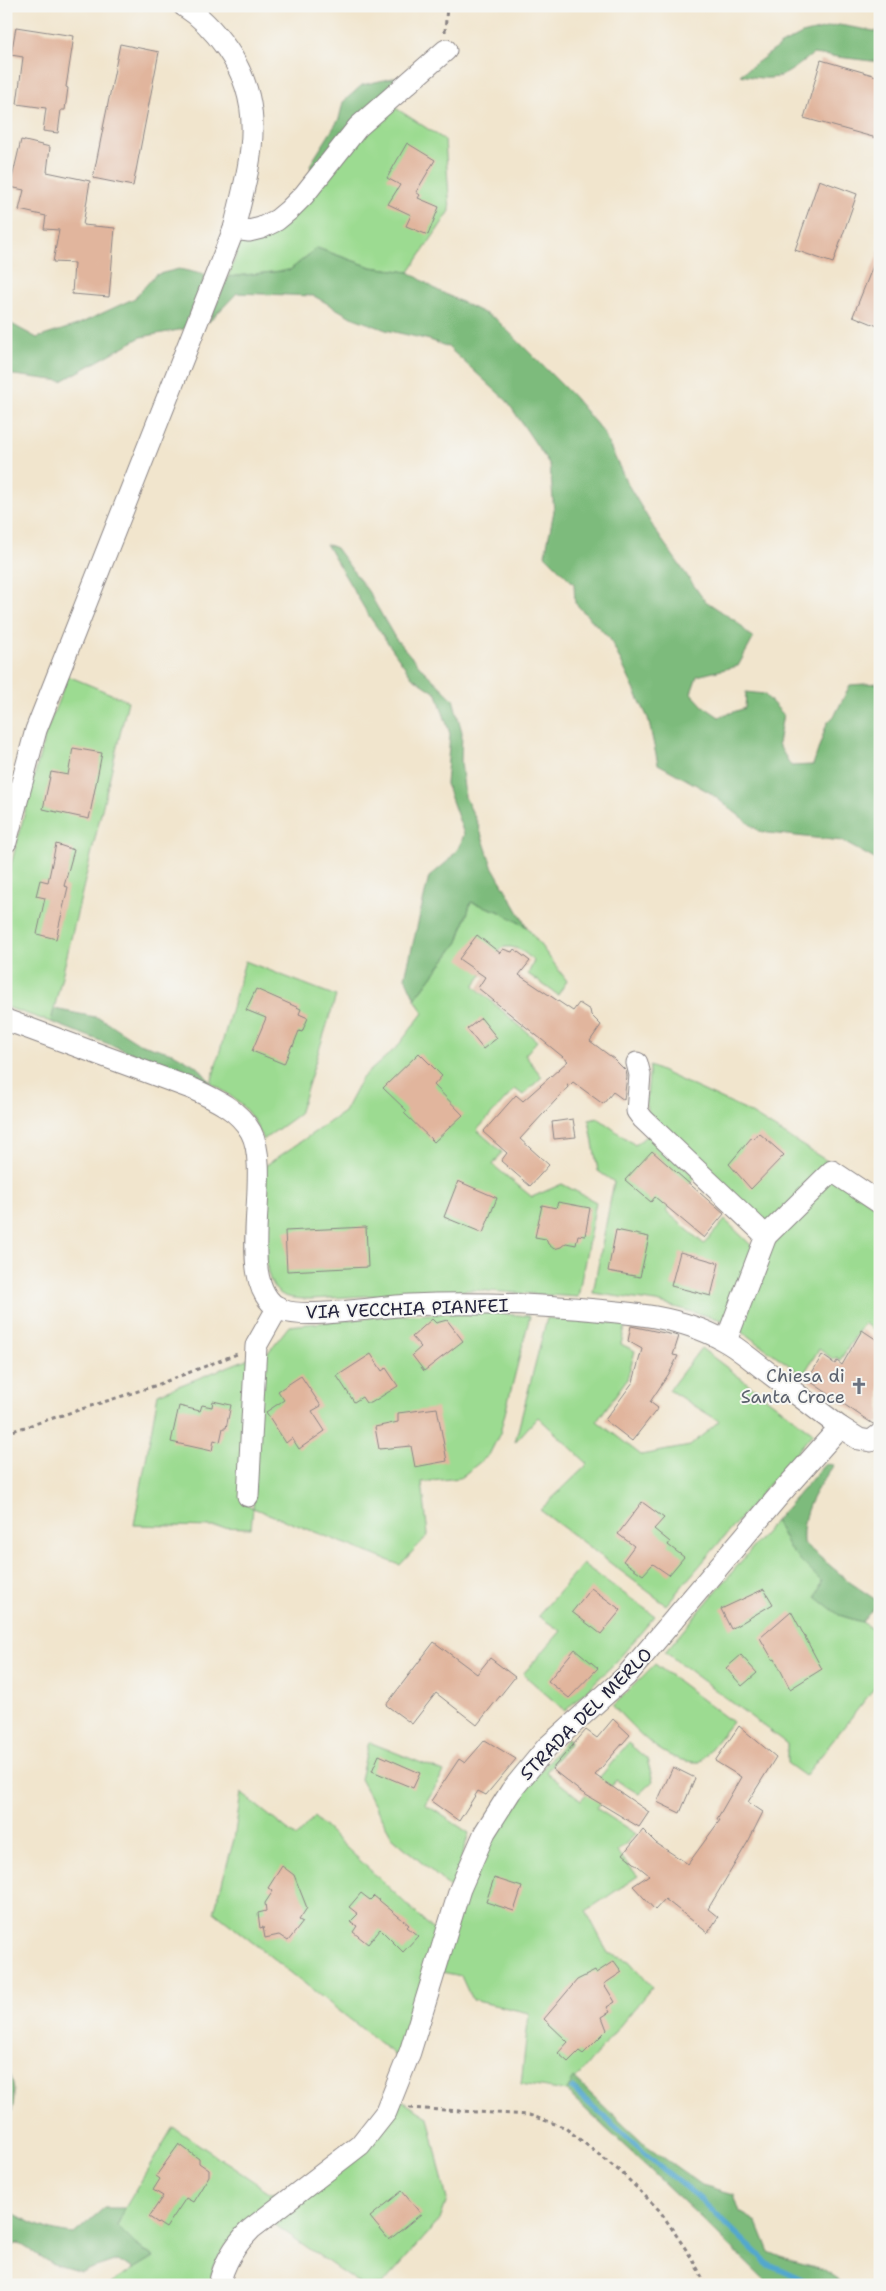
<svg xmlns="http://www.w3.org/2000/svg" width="886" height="2291" viewBox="0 0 886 2291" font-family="'Shantell Sans',sans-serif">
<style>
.green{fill:#9cdb91;stroke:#5f7e66}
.forest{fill:#7dbb7b;stroke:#506e5b}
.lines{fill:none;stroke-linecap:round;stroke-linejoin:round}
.stream{stroke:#52a7ce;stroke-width:5.5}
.building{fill:#e1b59d}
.minor-casing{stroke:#8a8484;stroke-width:23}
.path{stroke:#8a8484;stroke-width:3;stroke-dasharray:4 4;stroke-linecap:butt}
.minor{stroke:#fff;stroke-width:21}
.labels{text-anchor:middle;stroke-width:4;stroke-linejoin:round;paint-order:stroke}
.street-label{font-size:18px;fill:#22223b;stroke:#f6f6f2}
.worship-label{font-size:18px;fill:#5b616d;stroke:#f6f6f2;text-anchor:end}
</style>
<rect width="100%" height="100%" fill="#f6f6f2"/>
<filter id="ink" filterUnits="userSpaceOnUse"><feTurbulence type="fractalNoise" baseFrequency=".02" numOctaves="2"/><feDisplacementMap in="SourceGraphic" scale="10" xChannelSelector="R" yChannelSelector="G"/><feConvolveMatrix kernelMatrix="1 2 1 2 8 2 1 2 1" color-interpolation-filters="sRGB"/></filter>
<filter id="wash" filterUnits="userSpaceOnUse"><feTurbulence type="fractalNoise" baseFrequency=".0096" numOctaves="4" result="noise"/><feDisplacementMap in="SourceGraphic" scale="20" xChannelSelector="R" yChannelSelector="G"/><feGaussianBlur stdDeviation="1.12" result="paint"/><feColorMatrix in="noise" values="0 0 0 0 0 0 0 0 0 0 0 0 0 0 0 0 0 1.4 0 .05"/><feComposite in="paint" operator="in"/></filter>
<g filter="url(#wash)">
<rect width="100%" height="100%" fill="#f1e5cd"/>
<g class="green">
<polygon points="394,107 445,140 450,211 409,272 371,267 317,248 290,270 228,277 241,242 261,241 286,226 357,137"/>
<polygon points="68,676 128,701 51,1022 6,1007 6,884 45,735"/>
<path d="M471,902L498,911L527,927L567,981L558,995L528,974L534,961C524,952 515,944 501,948L474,986L537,1041L525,1055L542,1077L523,1095L515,1089L477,1130L502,1152L493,1165L532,1197L562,1184L596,1202L578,1297L473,1290L311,1299C280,1299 271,1294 266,1262L265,1166L344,1112L362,1078L397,1047L423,1013L415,999L458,942Z"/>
<path d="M245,961L336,996L299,1114L263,1140C251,1110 238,1100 211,1083Z"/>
<polygon points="650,1066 745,1110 832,1164 766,1228 648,1113 646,1105"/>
<polygon points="598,1118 635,1145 650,1133 695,1177 666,1211 704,1244 725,1220 754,1248 729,1322 656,1302 593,1293 614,1182 598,1171 589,1120"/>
<polygon points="832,1177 880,1209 880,1329 876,1332 864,1323 840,1360 836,1357 834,1360 819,1349 803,1375 738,1329 772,1239"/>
<polygon points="479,1312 530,1316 500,1433 489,1455 460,1478 422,1482 428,1535 400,1565 253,1508 251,1528 134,1525 158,1394 252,1357 242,1501 253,1508 262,1360 289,1326 384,1316"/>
<polygon points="547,1318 626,1324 621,1344 635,1351 627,1379 597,1421 641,1455 690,1446 719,1421 669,1390 701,1348 813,1433 666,1605 540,1510 588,1464 538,1417 515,1442"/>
<polygon points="775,1521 791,1551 823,1582 839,1615 862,1622 880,1634 880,1681 805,1776 787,1763 787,1744 665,1652"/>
<polygon points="583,1564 655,1616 616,1662 565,1711 523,1674 561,1631 538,1616"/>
<path d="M655,1664L732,1722L700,1762C664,1764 637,1731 613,1706Z"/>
<polygon points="568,1738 570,1743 546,1772 581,1800 628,1743 647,1759 653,1781 639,1794 616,1780 596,1808 636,1834 617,1852 638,1876 586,1911 608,1953 629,1961 652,1987 566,2091 521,2084 529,2013 472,2000 461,1976 442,1972 471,1876 505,1814"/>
<polygon points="369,1742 444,1772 425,1804 469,1833 452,1889 392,1837 360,1779"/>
<polygon points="241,1793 296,1837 314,1817 438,1934 399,2058 214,1912 234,1839"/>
<polygon points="402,2101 428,2117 447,2200 440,2220 382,2285 361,2285 274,2224"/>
<path d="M173,2127L271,2193L288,2192C254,2219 217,2239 209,2285H108L153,2257L136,2245L117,2226L125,2208Z"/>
</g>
<g class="forest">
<path d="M839,25L880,32V62L813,54C782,78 780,82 740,75L781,45L802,34Z"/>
<polygon points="406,75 313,177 310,165 339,119 343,102 362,85"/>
<polygon points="317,248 371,267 409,272 437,290 496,319 573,396 603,432 627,483 655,530 704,600 737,622 753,639 738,666 697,676 691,693 703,706 719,717 745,708 746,692 764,694 783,714 778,744 791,766 813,765 827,723 835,715 850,685 880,683 880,862 842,841 760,832 709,792 658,764 648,718 610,639 575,603 574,584 545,555 554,511 550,465 507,401 448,347 430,340 386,330 351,317 314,296 237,293 208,323 228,277 290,270"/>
<polygon points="179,269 206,275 184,329 141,337 62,381 6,374 6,321 37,338 77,325 135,298 155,275"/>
<polygon points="326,544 336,548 368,591 395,638 423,670 453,699 462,732 461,762 465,797 478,824 492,866 527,927 498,911 471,902 458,942 415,999 405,977 429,877 448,861 460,846 464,834 446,784 450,734 437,694 412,677 369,616"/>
<polygon points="54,1009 100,1018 139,1043 175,1054 198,1067 211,1083 51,1022"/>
<path d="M825,1464L834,1465C815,1491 801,1510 803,1543L851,1583L879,1602L862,1622L839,1615L816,1597L822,1582L791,1551L775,1521Z"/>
<path d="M6,2069C17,2079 16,2111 6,2123Z"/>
<polygon points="574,2078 643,2143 702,2185 734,2194 740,2212 757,2222 769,2252 793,2262 823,2270 846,2285 769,2285 697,2214 566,2091"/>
<path d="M104,2208H125L117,2226L136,2245L154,2257L134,2269L117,2260L81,2272L50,2263L19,2243L6,2247V2209C28,2222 48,2232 74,2234Z"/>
</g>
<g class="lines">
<polyline class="stream" points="572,2088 659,2166 700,2199 767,2263 814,2285"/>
</g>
<g id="blocks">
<g class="building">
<polygon points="16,27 74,36 66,87 68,88 65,110 61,110 58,133 43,131 46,108 17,104 23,57 11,55"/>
<polygon points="120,44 159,52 133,186 93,178"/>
<polygon points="821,60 880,77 880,139 804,118"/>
<polygon points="21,140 50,147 47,172 90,181 83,225 115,228 109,297 72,294 74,263 53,262 59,230 44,229 46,216 19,210 24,190 10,187"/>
<polygon points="407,143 435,160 416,192 420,195 418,198 439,207 428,235 406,226 411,215 388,204 400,185 387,178"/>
<polygon points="819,180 857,194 833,263 795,250"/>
<polygon points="879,251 880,251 880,327 853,316"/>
<polygon points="73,748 102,753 89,819 43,809 51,772 68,775"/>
<polygon points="56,844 74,850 64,886 68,887 56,939 37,934 45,898 36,896 40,880 48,882"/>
<polygon points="477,935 500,953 503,949 512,952 514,949 530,961 519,975 573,1011 579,1003 590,1010 591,1015 601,1025 590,1041 614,1059 626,1071 627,1076 624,1100 613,1092 603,1104 573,1082 570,1085 567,1084 568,1087 520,1139 549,1165 530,1186 501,1161 507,1153 483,1132 516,1095 523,1101 568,1061 478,988 485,977 459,959"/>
<polygon points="256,989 301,1009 299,1014 308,1018 302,1032 299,1031 293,1046 292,1045 284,1064 252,1051 266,1018 246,1010"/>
<polygon points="481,1018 497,1038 483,1049 467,1029"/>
<polygon points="419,1053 442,1076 434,1085 463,1115 434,1142 404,1113 407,1111 383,1088"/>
<polygon points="573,1119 576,1137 554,1139 552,1122"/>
<polygon points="759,1133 784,1155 751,1189 729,1164 752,1137 754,1139"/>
<polygon points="652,1151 724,1214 704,1238 655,1197 651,1202 625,1180"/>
<polygon points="458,1181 497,1198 483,1233 444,1217"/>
<polygon points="558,1202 590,1208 585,1236 578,1235 576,1245 566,1243 561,1247 554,1249 548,1244 546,1239 535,1237 542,1205 556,1208"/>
<polygon points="366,1227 368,1267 287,1271 285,1231"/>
<polygon points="616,1230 649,1237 640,1277 608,1271"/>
<polygon points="680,1252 719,1263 711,1296 671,1286"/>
<polygon points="432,1319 436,1323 447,1320 463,1341 424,1371 412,1355 421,1347 412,1337"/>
<polygon points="631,1326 679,1336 673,1355 678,1356 670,1372 650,1402 658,1408 632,1441 605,1420 633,1382 642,1349 628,1341"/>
<polygon points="862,1330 880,1342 880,1422 873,1424 808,1380 822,1355 835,1364 837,1361 842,1365"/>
<polygon points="371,1354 382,1371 386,1368 398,1386 371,1403 366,1403 362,1397 354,1402 337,1376"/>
<polygon points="301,1376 321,1406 312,1411 325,1431 299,1449 292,1438 286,1443 266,1412 284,1400 278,1391"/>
<polygon points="213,1401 231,1405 226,1428 223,1428 220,1442 214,1440 212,1451 171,1442 179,1406 200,1411 202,1405 212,1407"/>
<polygon points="437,1408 447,1461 415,1467 411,1446 379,1449 375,1427 398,1422 398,1413"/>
<polygon points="642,1502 664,1518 654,1529 670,1542 668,1545 684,1557 669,1575 653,1564 643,1575 623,1561 634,1546 618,1534"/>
<polygon points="591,1588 621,1610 601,1634 572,1612"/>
<polygon points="764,1589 773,1604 731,1629 721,1609"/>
<polygon points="791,1611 822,1669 790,1689 775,1659 773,1660 760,1638"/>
<polygon points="434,1642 477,1674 490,1658 515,1677 477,1725 436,1693 412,1724 386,1705"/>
<polygon points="575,1649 598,1668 569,1698 548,1681"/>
<polygon points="741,1655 757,1673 742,1686 726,1668"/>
<polygon points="613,1719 630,1735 595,1775 649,1812 639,1827 581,1792 552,1769 586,1730 597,1738"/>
<polygon points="739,1726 776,1757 748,1802 763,1812 749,1840 708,1909 718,1917 708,1933 665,1899 655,1910 633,1886 649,1875 623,1854 643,1830 656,1843 688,1864 720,1820 717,1819 741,1777 715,1761"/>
<polygon points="485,1740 516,1759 486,1795 478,1791 459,1821 431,1801 459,1759 465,1763"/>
<polygon points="379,1755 420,1773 413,1788 372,1771"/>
<polygon points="673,1767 695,1778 680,1813 657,1802"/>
<polygon points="282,1866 294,1875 307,1908 299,1920 303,1922 288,1941 279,1935 265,1938 263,1927 260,1928 258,1913 266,1911 265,1903 273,1891 268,1888"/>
<polygon points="494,1878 522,1887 514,1911 486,1902"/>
<polygon points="361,1893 370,1900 374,1896 409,1925 407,1927 418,1936 403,1952 380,1929 368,1944 353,1932 357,1926 350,1922 358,1914 349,1907"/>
<polygon points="614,1961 622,1972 604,1984 615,2002 607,2007 610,2012 602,2017 607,2030 583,2054 579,2051 568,2062 558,2053 568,2042 544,2019 577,1980 595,1971 596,1973"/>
<polygon points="179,2144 199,2159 199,2163 209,2170 209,2176 193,2202 186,2198 166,2228 149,2217 163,2196 153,2190 160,2179 156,2176"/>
<polygon points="402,2191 421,2214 389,2240 370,2217"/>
</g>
</g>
</g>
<g filter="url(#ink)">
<use href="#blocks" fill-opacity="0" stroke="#8a8484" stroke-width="1"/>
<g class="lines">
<g class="minor-casing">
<g id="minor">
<polyline points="234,229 249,231 261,228 277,220 289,210 304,195 358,127 446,50"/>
<path d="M6,842L36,730L234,229C249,165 269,109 227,49C215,32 202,17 184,6"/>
<path d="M6,1020L193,1089C215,1099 239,1110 251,1132C274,1174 231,1288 282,1310C306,1320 381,1306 410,1305C465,1302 518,1304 573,1308C623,1312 678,1315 723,1340C737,1347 749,1358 761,1367C787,1387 814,1407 840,1427"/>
<polyline points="637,1063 640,1075 637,1111 643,1119 766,1236 726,1341"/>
<polyline points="766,1236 832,1171 880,1203"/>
<polyline points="248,1496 256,1346 278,1307"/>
<path d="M219,2285C224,2262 235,2245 251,2229L360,2145L386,2112L410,2052L460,1889L485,1832L511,1791L547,1747L626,1676L782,1492L840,1427L859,1439L871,1441L880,1434"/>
</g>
</g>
<g class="path">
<polyline points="445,32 447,6"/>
<polyline points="6,1433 154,1386 237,1354"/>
<polyline points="409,2108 529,2115 564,2127 622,2173 660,2211 693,2260 706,2285"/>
</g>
<use href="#minor" class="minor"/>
</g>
</g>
<defs>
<g id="church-bare" transform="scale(1.35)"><path d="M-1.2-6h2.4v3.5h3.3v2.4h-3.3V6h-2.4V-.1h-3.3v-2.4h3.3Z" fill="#6b7280" stroke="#f6f6f2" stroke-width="2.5" paint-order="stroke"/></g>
</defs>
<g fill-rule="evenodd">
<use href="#church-bare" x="859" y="1386"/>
</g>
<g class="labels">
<g class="street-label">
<text transform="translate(407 1309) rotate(-2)" y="6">VIA VECCHIA PIANFEI</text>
<text transform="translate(586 1714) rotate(-45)" y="6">STRADA DEL MERLO</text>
</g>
<g class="worship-label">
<text x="845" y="1382">Chiesa di<tspan x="845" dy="21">Santa Croce</tspan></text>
</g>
</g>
<rect width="886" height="2291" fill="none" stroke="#f6f6f2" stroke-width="25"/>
</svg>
